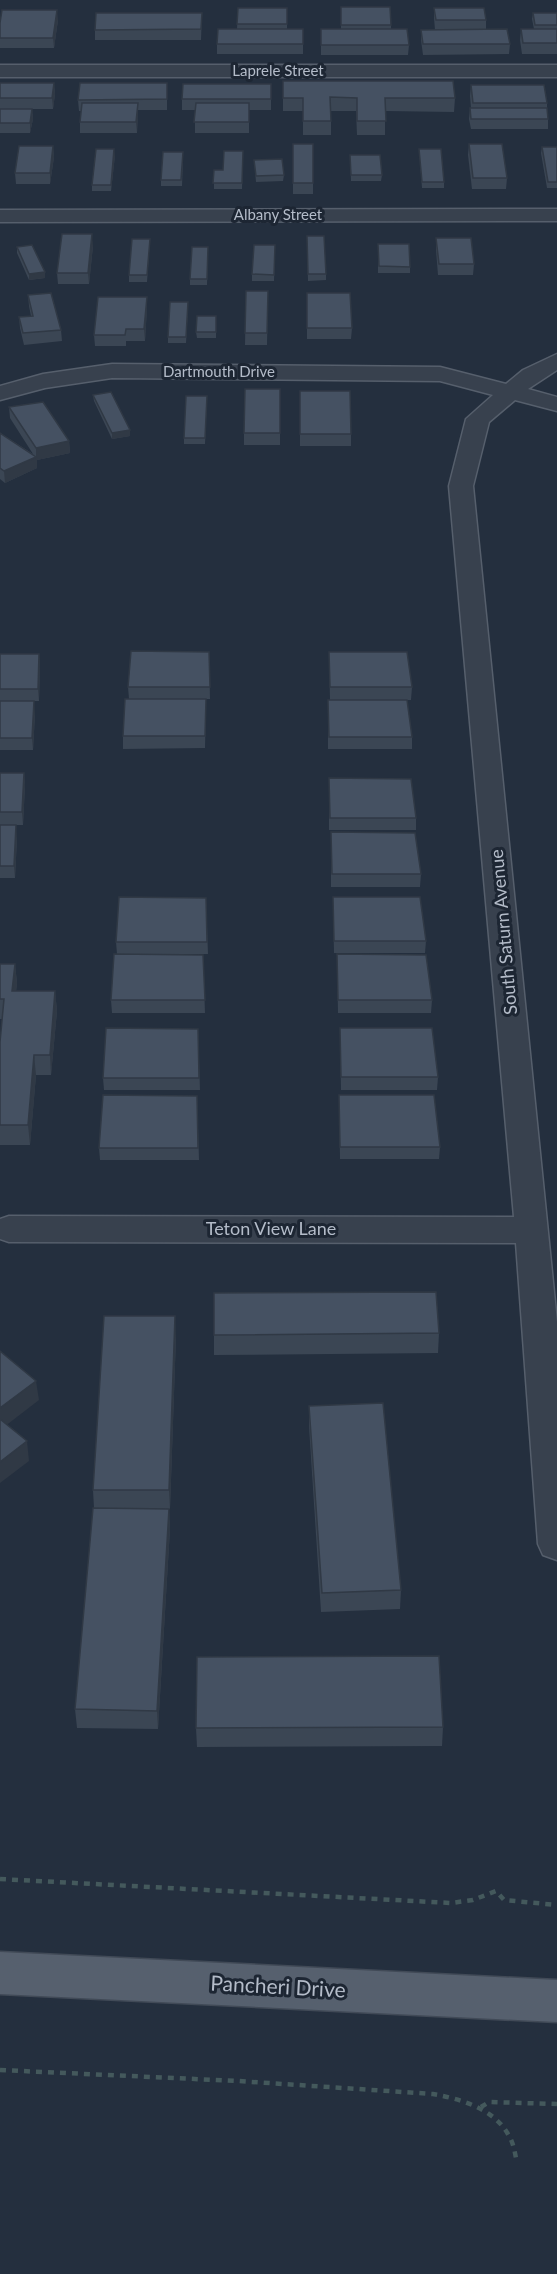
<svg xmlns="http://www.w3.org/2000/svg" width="557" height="2274" viewBox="0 0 557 2274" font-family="Lato,sans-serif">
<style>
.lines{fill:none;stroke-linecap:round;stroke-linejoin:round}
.minor-casing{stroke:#565f6c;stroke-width:3}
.major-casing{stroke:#414a57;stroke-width:3}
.path{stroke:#44595c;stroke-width:4.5;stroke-dasharray:6 6;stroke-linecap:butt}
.minor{fill:#38414e;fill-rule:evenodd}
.major{fill:#56606e;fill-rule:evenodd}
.wall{fill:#3b4654}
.shaded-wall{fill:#303945}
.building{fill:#455162;stroke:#303945;stroke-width:1.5}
.labels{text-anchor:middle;stroke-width:6;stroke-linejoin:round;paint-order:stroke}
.far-street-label{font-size:15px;fill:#b4bcc9;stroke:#1d2633}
.street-label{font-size:18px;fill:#b4bcc9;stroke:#1d2633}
.near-street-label{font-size:21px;fill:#b4bcc9;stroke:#1d2633}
</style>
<rect width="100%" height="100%" fill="#242f3e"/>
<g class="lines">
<g class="minor-casing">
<g id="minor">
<rect x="0" y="65" width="557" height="12"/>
<polygon points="557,209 557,221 0,222 0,210"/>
<polygon points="557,354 557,370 528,389 557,397 557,411 515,400 489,422 473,486 557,1322 557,1560 543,1555 538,1544 516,1243 9,1242 0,1239 0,1219 9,1216 514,1217 449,486 466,419 493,395 440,381 112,378 45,388 0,400 0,386 43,374 112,364 440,367 506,384 523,370"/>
</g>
</g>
<g class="major-casing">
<polygon id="major" points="0,1952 557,1980 557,2022 0,1994"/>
</g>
<g class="path">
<polyline points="0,1879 451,1903 473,1900 496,1891 504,1900 557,1905"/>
<path d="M0,2070L238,2081L433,2094C461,2099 495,2109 509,2136C514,2144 515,2154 517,2163"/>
<polyline points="481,2107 489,2102 557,2104"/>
</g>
<use href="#minor" class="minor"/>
<use href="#major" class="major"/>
</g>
<g class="wall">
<polygon points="341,7 391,25 391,29 409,45 408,55 321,55 321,29 341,29"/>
<polygon points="238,8 287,8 287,29 303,29 303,54 217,54 217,44 237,29"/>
<polygon points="434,8 486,20 486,30 510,44 509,54 423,55 421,40 421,30 435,30 434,18"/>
<polygon points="202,13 201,40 95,40 95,30"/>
<polygon points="533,13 557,13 557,54 522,54 520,40 521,29 534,29 532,19"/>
<polygon points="58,20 54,48 0,48 0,23"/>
<polygon points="283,81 455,98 454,112 385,111 385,135 357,135 356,111 331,111 331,135 303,135 303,111 283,111"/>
<polygon points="0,83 54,83 55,94 53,109 32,109 33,119 30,133 0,133"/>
<polygon points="167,83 167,110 138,110 137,133 80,133 80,122 81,111 79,111 78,100"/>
<polygon points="271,84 271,110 249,110 249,133 195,133 195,110 182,110 182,99"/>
<polygon points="471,85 547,103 547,109 548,119 548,129 471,129 469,119 470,108 471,108 470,96"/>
<rect x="293" y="144" width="20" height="50"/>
<polygon points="469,144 507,178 506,189 472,189 468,155"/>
<polygon points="53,146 54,157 50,184 16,184 15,173"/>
<polygon points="542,147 557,147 557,188 547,188 541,153"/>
<polygon points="419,149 444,182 444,188 422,188"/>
<polygon points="243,151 242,189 214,189 214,170 223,170"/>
<polygon points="115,155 111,191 92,191 92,185"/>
<polygon points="350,155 382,175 381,181 351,181"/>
<polygon points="183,158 182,186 161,186 161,180"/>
<polygon points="254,160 284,175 283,181 256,182"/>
<polygon points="307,236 326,274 326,280 308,281"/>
<polygon points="436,238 474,264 473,275 438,275 436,250"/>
<polygon points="150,239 147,282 129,282 129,275"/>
<polygon points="378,244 410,267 410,273 378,273"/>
<polygon points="275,245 274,281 252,281 252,274"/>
<polygon points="93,246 89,284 58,284 57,273"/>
<polygon points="17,247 45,278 29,280 17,253"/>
<polygon points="208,247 207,285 190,285 190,279"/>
<polygon points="246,291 268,291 267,345 245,345"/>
<polygon points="307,293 352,328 351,339 307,339"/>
<polygon points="28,295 61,330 62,341 24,345 20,328 19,317 31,316 29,306"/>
<polygon points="147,297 147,308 145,341 126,341 126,346 95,346 94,335"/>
<polygon points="188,308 186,343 168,343 168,337"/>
<polygon points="216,316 216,338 197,338 196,332"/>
<polygon points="280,389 280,445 244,445 244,433"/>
<polygon points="300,391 351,434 351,446 300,446"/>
<polygon points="93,395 130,436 112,439 94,401"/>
<polygon points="207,396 205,444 184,444 184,438"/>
<polygon points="9,407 69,441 70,453 37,460 37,468 5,483 0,479 0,433 33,454 10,418"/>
<polygon points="209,652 210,699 129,699 128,687"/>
<polygon points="329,652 412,687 411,700 330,700"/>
<polygon points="0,654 39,654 40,666 39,701 0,701"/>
<polygon points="206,699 205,748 123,749 123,736"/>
<polygon points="328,700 412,737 412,749 328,749"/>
<polygon points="0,701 35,714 33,750 0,750"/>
<polygon points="0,773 24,773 25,785 23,825 0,825"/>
<polygon points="329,778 416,818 416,830 329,830"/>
<polygon points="0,825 17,838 15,878 0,878"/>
<polygon points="331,832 421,874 420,887 331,887"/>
<polygon points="333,897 426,941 425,953 334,953"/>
<polygon points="206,898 208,954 122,954 203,955 205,1013 112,1013 111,1000 117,954 116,942"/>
<polygon points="337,954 432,1000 431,1013 338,1013"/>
<polygon points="0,964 15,964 17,983 16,991 55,991 57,1011 51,1075 36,1075 30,1145 0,1145 0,1042 2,1019 0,1019"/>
<polygon points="340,1028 438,1077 437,1090 341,1090"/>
<polygon points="198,1029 200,1090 104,1090 103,1078"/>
<polygon points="339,1095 440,1147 439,1159 340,1159"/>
<polygon points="197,1096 199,1160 100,1160 99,1148"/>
<polygon points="439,1333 438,1353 214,1355 214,1335"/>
<polygon points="176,1336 170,1509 160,1509 169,1509 170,1529 158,1729 77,1728 75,1709 94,1508 93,1490"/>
<polygon points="309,1406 401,1590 400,1609 321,1612 309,1426"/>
<polygon points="443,1727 442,1746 197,1747 196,1728"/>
</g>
<g class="shaded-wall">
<polygon points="57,10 58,20 54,48 53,38"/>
<polygon points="54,83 55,94 53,109 52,98"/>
<polygon points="138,103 138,114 137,133 136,122"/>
<polygon points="32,109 33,119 30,133 30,123"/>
<polygon points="53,146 54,157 50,184 50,173"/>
<polygon points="114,149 115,155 111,191 111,185"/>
<polygon points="92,234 93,246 89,284 88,273"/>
<polygon points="45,272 45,278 29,280 29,274"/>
<polygon points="147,297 147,308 145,341 144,329"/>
<polygon points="130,430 130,436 112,439 112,433"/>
<polygon points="69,441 70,453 37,460 37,468 5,483 4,471 36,457 36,448"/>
<polygon points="39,654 40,666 39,701 38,689"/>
<polygon points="34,701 35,714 33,750 32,738"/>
<polygon points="24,773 25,785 23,825 22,812"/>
<polygon points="16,825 17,838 15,878 14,866"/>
<polygon points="15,964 17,983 14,1011 12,991"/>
<polygon points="55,991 57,1011 51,1075 50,1055"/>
<polygon points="34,1055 36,1075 30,1145 28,1125"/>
<polygon points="175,1316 176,1336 170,1509 169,1490"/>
<polygon points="36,1381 39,1400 0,1430 0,1408"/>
<polygon points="27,1441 29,1461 0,1483 0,1462"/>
<polygon points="169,1509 170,1529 158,1729 157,1711"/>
</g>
<g class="building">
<polygon points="341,7 390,7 391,25 341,25"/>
<polygon points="238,8 287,8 287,24 237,24"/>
<polygon points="434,8 484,8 486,20 436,20"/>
<polygon points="2,10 57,10 53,38 0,38 0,23"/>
<polygon points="96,13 202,13 201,29 95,30"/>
<polygon points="533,13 557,13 557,25 535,25"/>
<polygon points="218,29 303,29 303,44 217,44"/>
<polygon points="321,29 407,29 409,45 321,45"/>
<polygon points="507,29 510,44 423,44 421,30"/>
<polygon points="521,29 557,29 557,43 523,43"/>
<polygon points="283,81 453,81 455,98 385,98 386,121 357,121 357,98 330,97 331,121 303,121 303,98 283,98"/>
<polygon points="0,83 54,83 52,98 0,98"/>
<polygon points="80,83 167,83 167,99 78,100"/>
<polygon points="183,84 271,84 271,99 182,99"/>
<polygon points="471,85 544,85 547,103 473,103"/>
<polygon points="82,103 138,103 136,122 80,122"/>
<polygon points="196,103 249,103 249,122 194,122"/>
<polygon points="470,108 547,108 548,119 471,119"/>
<polygon points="0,109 32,109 30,123 0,123"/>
<rect x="293" y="144" width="20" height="39"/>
<polygon points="469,144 502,144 507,178 473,178"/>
<polygon points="19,146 53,146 50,173 15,173"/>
<polygon points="542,147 557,147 557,182 548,182"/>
<polygon points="96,149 114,149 111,185 92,185"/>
<polygon points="419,149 441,149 444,182 422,182"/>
<polygon points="224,151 243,151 242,183 213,183 214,170 223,170"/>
<polygon points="163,152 183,152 181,180 161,180"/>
<polygon points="350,155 380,155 382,175 351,175"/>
<polygon points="282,159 284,175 256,176 254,160"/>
<polygon points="62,234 92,234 88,273 57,273"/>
<polygon points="307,236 324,236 326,274 308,274"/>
<polygon points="436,238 471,238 474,264 439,264"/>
<polygon points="132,239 150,239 147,275 129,275"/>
<polygon points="378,244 409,244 410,267 379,266"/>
<polygon points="32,245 45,272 29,274 17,247"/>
<polygon points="254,245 275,245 274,275 252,274"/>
<polygon points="192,247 208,247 207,279 190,279"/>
<polygon points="246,291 268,291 267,333 245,333"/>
<polygon points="51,293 61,330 23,333 19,317 33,316 28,295"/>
<polygon points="307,293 350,293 352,328 307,328"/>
<polygon points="98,297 147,297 144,329 126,329 125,335 94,335"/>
<polygon points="170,302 188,302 186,337 168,337"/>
<polygon points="197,316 216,316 216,332 196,332"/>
<polygon points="245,389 280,389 280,433 244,433"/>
<polygon points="300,391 350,391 351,434 300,434"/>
<polygon points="111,392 130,430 112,433 93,395"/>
<polygon points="186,396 207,396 205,438 184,438"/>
<polygon points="43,402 69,441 36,448 9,407"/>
<polygon points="0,433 36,457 4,471 0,468"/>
<polygon points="131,651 209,652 210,687 128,687"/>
<polygon points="329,652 407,652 412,687 330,687"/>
<polygon points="0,654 39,654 38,689 0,689"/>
<polygon points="125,699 206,699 205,736 123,736"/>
<polygon points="328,700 407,700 412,737 329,737"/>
<polygon points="0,701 34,701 32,738 0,738"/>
<polygon points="0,773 24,773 22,812 0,812"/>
<polygon points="329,778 411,779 416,818 330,818"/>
<polygon points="0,825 16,825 14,866 0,866"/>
<polygon points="331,832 415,833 421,874 332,874"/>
<polygon points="119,897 206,898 207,942 116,942"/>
<polygon points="333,897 420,897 426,941 334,941"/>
<polygon points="114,954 203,955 205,1000 111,1000"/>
<polygon points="337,954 426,955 432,1000 338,1000"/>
<polygon points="0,964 15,964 12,991 55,991 50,1055 34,1055 28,1125 0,1125 0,1042 4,999 0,999"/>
<polygon points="106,1028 198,1029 199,1078 103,1078"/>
<polygon points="340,1028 432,1028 438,1077 341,1077"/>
<polygon points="103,1095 197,1096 198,1148 99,1148"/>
<polygon points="339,1095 434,1095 440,1147 340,1147"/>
<polygon points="436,1292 439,1333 214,1335 214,1293"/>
<polygon points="104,1316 175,1316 169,1490 93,1490"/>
<polygon points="0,1351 36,1381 0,1408"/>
<polygon points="383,1403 401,1590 322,1593 309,1406"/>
<polygon points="0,1419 27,1441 0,1462"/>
<polygon points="93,1508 169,1509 157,1711 75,1709"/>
<polygon points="439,1656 443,1727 196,1728 197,1657"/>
</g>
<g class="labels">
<g class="far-street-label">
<text x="278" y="76">Laprele Street</text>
<text x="278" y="220">Albany Street</text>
<text x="219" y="377">Dartmouth Drive</text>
</g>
<g class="street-label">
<text transform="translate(504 932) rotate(-95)" y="6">South Saturn Avenue</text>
<text x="271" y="1235">Teton View Lane</text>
</g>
<g class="near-street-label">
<text transform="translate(278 1987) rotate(3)" y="7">Pancheri Drive</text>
</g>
</g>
</svg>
